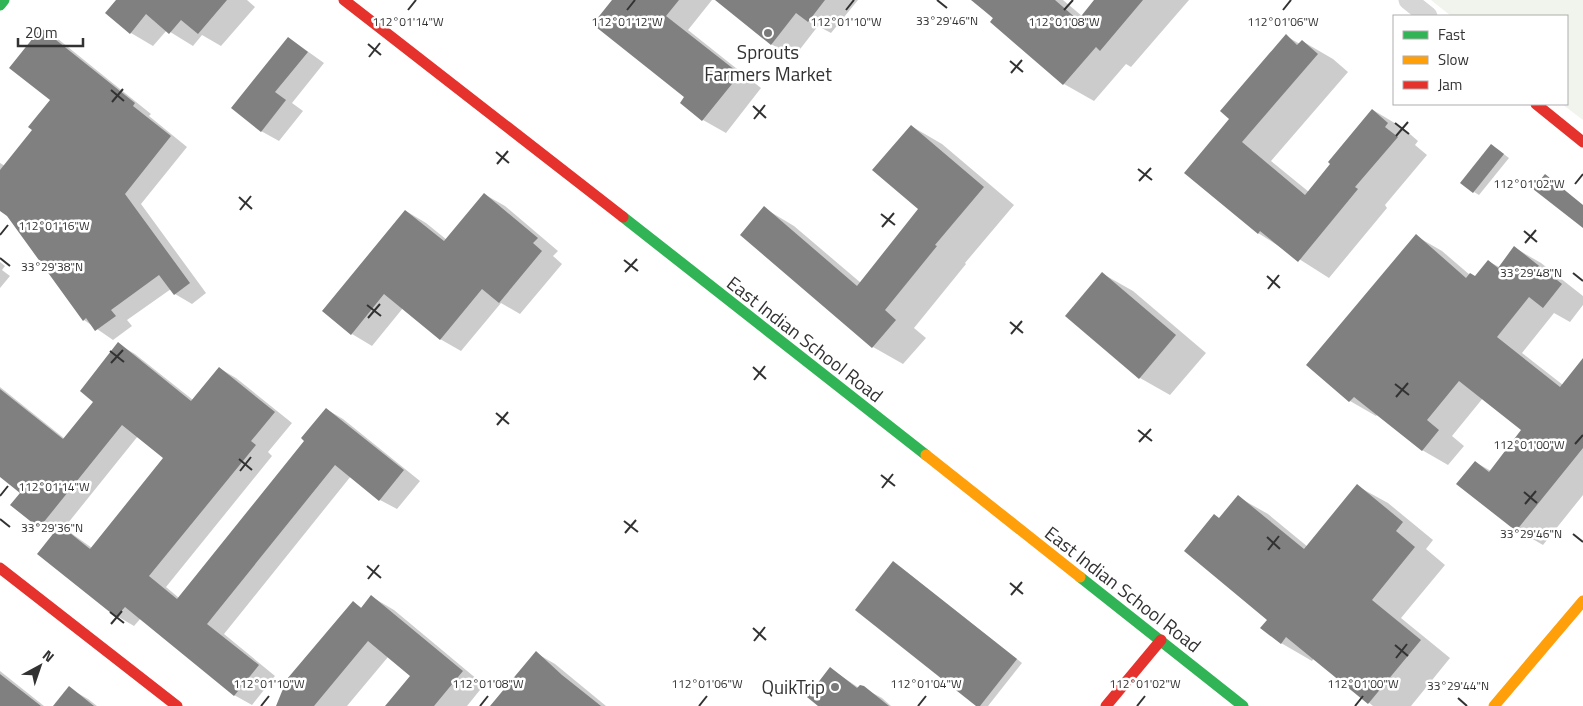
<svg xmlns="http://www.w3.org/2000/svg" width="1583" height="706" viewBox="0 0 1583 706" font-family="'Titillium Web',sans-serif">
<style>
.green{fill:#f1f4ed}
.shadow{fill:#0003;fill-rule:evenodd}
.building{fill:#808080}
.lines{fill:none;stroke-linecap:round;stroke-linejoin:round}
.street{stroke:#d6d6d6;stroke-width:19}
.fast{stroke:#30b455;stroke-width:11}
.slow{stroke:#ff9f0a;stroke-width:11}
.jam{stroke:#e5322d;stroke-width:11}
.ticks{fill:none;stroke:#323232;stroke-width:2}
.poi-dot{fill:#7a7a7a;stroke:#fff;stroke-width:2}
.labels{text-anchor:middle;stroke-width:5;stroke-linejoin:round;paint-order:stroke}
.poi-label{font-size:19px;fill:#323232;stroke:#fff}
.street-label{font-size:19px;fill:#323232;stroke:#fff}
.ticks-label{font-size:12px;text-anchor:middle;fill:#323232;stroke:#fff;stroke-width:5;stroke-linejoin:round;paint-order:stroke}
</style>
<rect width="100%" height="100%" fill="#fff"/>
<polygon class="green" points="1431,0 1583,0 1583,120 1562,104 1567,104 1567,16 1451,16"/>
<g class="shadow">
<polygon points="118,0 247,0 255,7 221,46 202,35 193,46 167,30 153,46 131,33"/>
<polygon points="614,0 712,0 688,30 761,88 726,133 703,120 682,103 686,97"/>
<polygon points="717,0 858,0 831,33 818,26 794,57 771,44"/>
<polygon points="973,0 1063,0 1082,16 1096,0 1189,0 1131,67 1126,64 1094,101 1064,84"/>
<polygon points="41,30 58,39 151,114 149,116 187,147 141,204 206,293 192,304 175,294 171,289 127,320 132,326 113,340 84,320 8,215 0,210 0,163 5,166 33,130 51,100"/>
<polygon points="1286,36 1300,44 1302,41 1333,59 1348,72 1271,161 1309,192 1373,110 1403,128 1418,141 1415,145 1427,155 1385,205 1387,208 1329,278 1258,233 1231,119"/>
<polygon points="289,38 324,63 292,103 303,111 279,141 261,131"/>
<polygon points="911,126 942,144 1014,205 965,263 966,264 914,328 926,338 903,364 873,347 764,208 794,226 861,283 920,209"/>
<polygon points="1497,149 1509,158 1479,195 1474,192"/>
<polygon points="484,194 505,206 558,251 553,256 562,264 520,314 501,303 461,351 440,339 403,308 372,346 352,334 406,211 426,223 447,240"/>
<polygon points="1416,236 1442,251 1470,275 1476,277 1488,261 1499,267 1515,248 1541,263 1583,296 1583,305 1570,322 1554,313 1522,353 1563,385 1583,360 1583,495 1543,545 1517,530 1458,484 1475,462 1491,471 1523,430 1483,398 1452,436 1464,446 1448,465 1422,450 1378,414 1376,416 1350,401 1308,365"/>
<polygon points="0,262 5,266 2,270 10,276 0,288"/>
<polygon points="1103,274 1133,291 1206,353 1170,395 1140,378"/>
<path d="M118,344L135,354L193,400L219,368L236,378L292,423L268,452L272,456L166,587L179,598L306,441L326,409L343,419L420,481L397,509L380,500L351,476L224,634L275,676L252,705L234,695L141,618L134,626L117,616L39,554L53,535L39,527L21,493L0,476V387L65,439L95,401ZM138,436L165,458L92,548L64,528Z"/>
<polygon points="1357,486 1388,503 1433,540 1426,549 1445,565 1401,618 1450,658 1411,706 1373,706 1314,658 1312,661 1281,643 1220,519 1238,497 1268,514 1308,547"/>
<polygon points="899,566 1022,663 988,706 978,706"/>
<polygon points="372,597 394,610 484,685 467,706 387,706 412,676 388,657 347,706 278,706 353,602 362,608"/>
<polygon points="536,653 555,664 606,706 491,706"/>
<polygon points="831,669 859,688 863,688 882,698 891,706 820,706"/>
<polygon points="0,671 44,706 0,706"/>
<polygon points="69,688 88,699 97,706 54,706"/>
</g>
<g class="building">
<polygon points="116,0 227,0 198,34 181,20 169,34 146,14 130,34 105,13"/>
<polygon points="612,0 679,0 666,16 740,74 702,121 680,103 684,97 596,27 596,20"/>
<polygon points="715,0 825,0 808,22 796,13 771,45"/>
<polygon points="971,0 1055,0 1078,20 1094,0 1143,0 1100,51 1096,47 1063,85 990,22 993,18"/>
<polygon points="41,28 135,103 133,106 171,136 125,194 190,283 174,295 159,275 111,310 116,316 95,331 86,318 83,321 7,216 0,211 0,170 32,130 28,127 50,100 9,68"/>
<polygon points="1286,34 1297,45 1302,40 1318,54 1242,142 1305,195 1330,164 1328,162 1372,109 1388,123 1385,127 1398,137 1355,187 1358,189 1298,262 1260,231 1258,234 1184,173 1229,119 1220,111"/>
<polygon points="288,37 308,52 275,92 286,100 261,132 231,108"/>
<polygon points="911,125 984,187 935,245 937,246 885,310 896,320 872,348 740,235 764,206 857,286 918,209 872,170"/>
<polygon points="1491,144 1504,154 1473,193 1460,183"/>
<polygon points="1545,174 1583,205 1583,228 1533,189"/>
<polygon points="484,193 538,238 533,243 542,251 499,303 482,289 440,340 384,294 351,335 322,311 405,210 444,241"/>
<polygon points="1416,234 1466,278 1470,273 1475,276 1488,260 1498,268 1514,246 1562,284 1543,308 1529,297 1497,337 1560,387 1583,358 1583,448 1516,531 1456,484 1475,461 1489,472 1521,430 1459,381 1427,420 1439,430 1422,451 1354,397 1349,402 1306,365"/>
<polygon points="1102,272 1176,335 1139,379 1065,316"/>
<polygon points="118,342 191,401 219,367 275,412 251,441 256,445 149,576 177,599 304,441 301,438 326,408 404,470 379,501 335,465 207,624 259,665 234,696 125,607 116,617 37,554 60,525 90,549 163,458 122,425 39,528 10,505 20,493 0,477 0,389 63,439 93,402 80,391"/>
<polygon points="1357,484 1403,522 1396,531 1415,547 1372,600 1421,640 1368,704 1286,637 1281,644 1260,628 1267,620 1184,551 1214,514 1219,518 1238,495 1304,549"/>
<polygon points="893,561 1017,659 980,706 976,706 855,610"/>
<polygon points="371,595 463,671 434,706 385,706 410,676 368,641 314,706 276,706 287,679 353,601 361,608"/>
<polygon points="536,651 562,675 601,706 490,706"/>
<polygon points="830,667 857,688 860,685 864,686 889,706 818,706 807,697"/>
<polygon points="0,674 41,706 0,706"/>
<polygon points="69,686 94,706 53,706"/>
</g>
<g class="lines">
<polyline class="street" points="1408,0 1428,16"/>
<g class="fast">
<polyline points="0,5 4,0"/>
<polyline points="623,217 926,455"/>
<polyline points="1080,577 1243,706"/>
</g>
<g class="slow">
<polyline points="926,455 1080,577"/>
<polyline points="1494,706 1583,601"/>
</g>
<g class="jam">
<polyline points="344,0 623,217"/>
<polyline points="1536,104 1583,142"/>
<polyline points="0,568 177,706"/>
<polyline points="1106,706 1161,640"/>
</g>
</g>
<path class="ticks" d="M937,0L947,8M408,10L416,0M627,10L635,0M846,10L854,0M1064,10L1073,0M1283,10L1291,0M368,44L381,55M369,57L380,43M1010,61L1023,72M1011,73L1022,60M111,90L124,101M112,102L123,89M753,106L766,118M754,119L765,105M1395,123L1409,134M1396,136L1408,122M496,152L509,163M497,164L508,151M1138,169L1152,180M1139,181L1151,168M1575,184L1583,174M239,197L252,209M240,210L251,196M881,214L895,225M882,227L894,213M1524,231L1537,242M0,235L8,225M1525,243L1536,230M0,258L10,266M624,260L638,271M625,272L637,259M1573,273L1583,281M1267,276L1280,288M1268,289L1279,275M367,305L381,316M368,318L380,304M1010,322L1023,333M1011,334L1022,321M110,351L124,362M111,363L123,350M753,367L766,379M754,380L765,366M1395,384L1409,395M1396,397L1408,383M496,413L509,424M497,425L508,412M1138,430L1152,441M1139,442L1151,429M1575,444L1583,435M239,459L252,470M240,471L251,457M881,475L895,486M882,488L893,474M1524,492L1537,503M0,496L8,486M1525,504L1536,491M0,519L10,527M624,521L638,532M625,533L636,520M1573,534L1583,542M1267,537L1280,549M1268,550L1279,536M367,566L381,578M368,579L379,565M1010,583L1023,594M1011,595L1022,582M110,612L124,623M111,624L122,611M753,628L766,640M754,641L765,627M1395,645L1408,656M1396,658L1407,644M1458,698L1467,706M261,706L269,696M480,706L488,696M699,706L707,696M918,706L926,696M1137,706L1145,696M1355,706L1363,696"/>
<g class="poi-dot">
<circle cx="768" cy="33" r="5"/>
<circle cx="835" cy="687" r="5"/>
</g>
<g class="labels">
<g class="poi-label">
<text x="768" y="59">Sprouts<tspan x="768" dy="22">Farmers Market</tspan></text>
<text x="825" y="694" text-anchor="end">QuikTrip</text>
</g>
<g class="street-label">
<text transform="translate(805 339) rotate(38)" y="7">East Indian School Road</text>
<text transform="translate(1123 589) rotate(38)" y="7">East Indian School Road</text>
</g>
</g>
<g class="ticks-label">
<text x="947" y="25">33°29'46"N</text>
<text x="408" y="26">112°01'14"W</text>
<text x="627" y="26">112°01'12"W</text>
<text x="846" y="26">112°01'10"W</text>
<text x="1064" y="26">112°01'08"W</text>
<text x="1283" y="26">112°01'06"W</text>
<text x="1529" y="188">112°01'02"W</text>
<text x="54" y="230">112°01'16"W</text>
<text x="52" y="271">33°29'38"N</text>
<text x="1531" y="277">33°29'48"N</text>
<text x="1529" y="449">112°01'00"W</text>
<text x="54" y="491">112°01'14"W</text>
<text x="52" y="532">33°29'36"N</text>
<text x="1531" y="538">33°29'46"N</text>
<text x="269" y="688">112°01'10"W</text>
<text x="488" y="688">112°01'08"W</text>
<text x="707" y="688">112°01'06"W</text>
<text x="926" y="688">112°01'04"W</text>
<text x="1145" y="688">112°01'02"W</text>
<text x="1363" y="688">112°01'00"W</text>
<text x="1458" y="690">33°29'44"N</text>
</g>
<rect x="1393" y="15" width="175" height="90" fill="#ffffff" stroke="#adadad"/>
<rect x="1403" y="31" width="25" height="8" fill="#30b455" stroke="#adadad"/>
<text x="1438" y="40" font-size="15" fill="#323232">Fast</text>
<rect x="1403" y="56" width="25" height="8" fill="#ff9f0a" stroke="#adadad"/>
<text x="1438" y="65" font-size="15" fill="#323232">Slow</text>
<rect x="1403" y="81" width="25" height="8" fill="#e5322d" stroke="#adadad"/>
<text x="1438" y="90" font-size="15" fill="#323232">Jam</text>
<g transform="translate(40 666) rotate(40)" stroke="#ffffff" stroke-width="4" paint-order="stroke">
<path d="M0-4L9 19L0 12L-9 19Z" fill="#323232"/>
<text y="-8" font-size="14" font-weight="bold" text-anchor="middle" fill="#323232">N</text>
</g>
<path d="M18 38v8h65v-8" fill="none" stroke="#323232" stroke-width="2.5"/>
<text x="25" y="38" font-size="15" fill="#323232" stroke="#ffffff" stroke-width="4" paint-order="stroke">20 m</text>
</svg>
